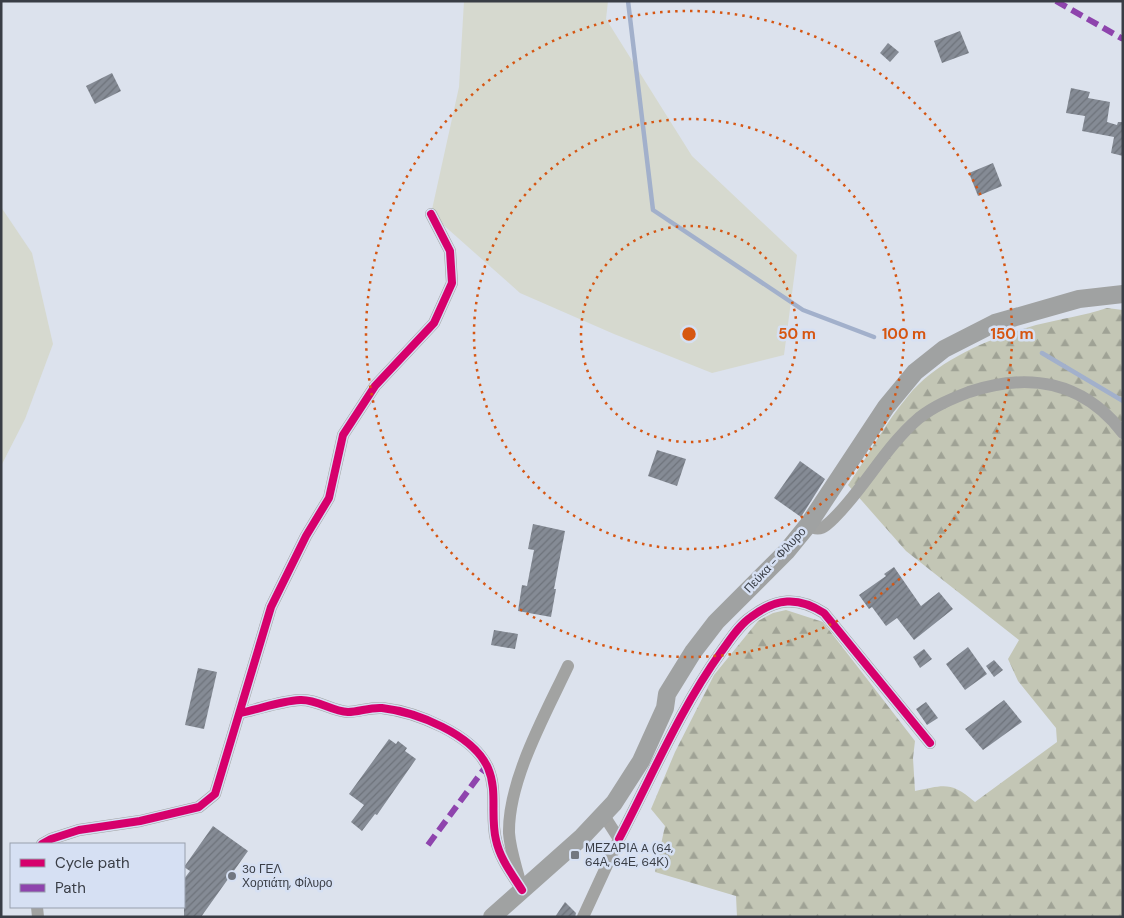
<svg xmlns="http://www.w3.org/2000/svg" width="1124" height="918" viewBox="0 0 1124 918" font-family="'DM Sans',sans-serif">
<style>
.grass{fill:#d6d9cf}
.forest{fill:url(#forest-firs)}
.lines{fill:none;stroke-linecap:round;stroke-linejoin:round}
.stream{stroke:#a2b0cb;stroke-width:4.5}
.building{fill:url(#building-hatch)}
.minor{stroke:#a2a3a2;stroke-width:12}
.secondary{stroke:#a0a2a2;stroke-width:18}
.quiet{stroke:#8e44ad;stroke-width:6;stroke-dasharray:12 6;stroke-linecap:butt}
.cycleway-casing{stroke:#d6e0f3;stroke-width:11}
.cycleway{stroke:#d6006c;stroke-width:8}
.ring{fill:none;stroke:#d65612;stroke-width:2.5;stroke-dasharray:2.5 5}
.poi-dot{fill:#727780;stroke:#d6e0f3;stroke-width:2}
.labels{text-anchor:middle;stroke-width:5;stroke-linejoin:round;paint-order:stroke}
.street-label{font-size:12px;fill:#393d45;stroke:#d6e0f3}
.poi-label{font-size:12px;fill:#393d45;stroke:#d6e0f3;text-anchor:start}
.centre{fill:#d65612;stroke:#d6e0f3;stroke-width:2.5}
.ring-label{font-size:15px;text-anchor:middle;font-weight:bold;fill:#d65612;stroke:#d6e0f3;stroke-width:5;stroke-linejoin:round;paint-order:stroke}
</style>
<defs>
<pattern id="forest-firs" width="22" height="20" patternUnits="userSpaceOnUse" patternTransform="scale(1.25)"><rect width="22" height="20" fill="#c3c6b5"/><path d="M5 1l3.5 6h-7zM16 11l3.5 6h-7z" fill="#9fa295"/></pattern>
<pattern id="building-hatch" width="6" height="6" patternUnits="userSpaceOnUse" patternTransform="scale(1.25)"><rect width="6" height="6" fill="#858b95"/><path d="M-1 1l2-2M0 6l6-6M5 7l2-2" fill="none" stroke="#6e737b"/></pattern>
</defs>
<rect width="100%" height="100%" fill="#dce2ed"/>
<g class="grass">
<polygon points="464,1 608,1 606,19 692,156 797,255 784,355 712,373 614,334 520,293 431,214 459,87"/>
<polygon points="1,207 32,253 53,344 25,419 1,466"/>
</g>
<path class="forest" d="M1107,308L1123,310V917H737L736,896L655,872L665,826L651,809L675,752L714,675L758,621L773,613L786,610L823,622L915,741L913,758L915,791C944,785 951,781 975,802L1057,742L1056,728L1018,681L1008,659L1019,640L906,551L848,485C868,456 885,423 908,396C938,359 991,338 1036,325C1060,319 1083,316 1107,308Z"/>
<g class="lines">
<g class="stream">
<polyline points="628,1 653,210 803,310 874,337"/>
<polyline points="1042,353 1123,401"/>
</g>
</g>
<g class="building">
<polygon points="960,31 969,53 942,63 934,41"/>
<polygon points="888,43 899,52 890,62 880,53"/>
<polygon points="112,73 121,91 95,104 86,86"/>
<polygon points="1071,88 1090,92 1088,98 1110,102 1107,122 1117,125 1118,122 1123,122 1123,156 1111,153 1114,137 1082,131 1085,116 1066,113"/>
<polygon points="993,163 1002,186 978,196 969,173"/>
<polygon points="657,450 686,459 677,486 648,476"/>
<polygon points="800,461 825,479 801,517 774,498"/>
<polygon points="533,524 565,531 554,589 556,589 551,617 518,611 522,585 527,586 534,550 528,549"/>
<polygon points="894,567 921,606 939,592 953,609 914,640 897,618 886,626 872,607 869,609 859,595 886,576 884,574"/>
<polygon points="494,630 518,634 515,649 491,645"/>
<polygon points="968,647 987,674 965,690 946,664"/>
<polygon points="924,649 932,659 920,668 913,657"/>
<polygon points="994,660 1003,670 994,677 986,666"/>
<polygon points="198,668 217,672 204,729 185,725"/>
<polygon points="1004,700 1022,722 983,750 965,729"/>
<polygon points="926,702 938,718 927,725 916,709"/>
<polygon points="389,739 396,744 398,741 407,748 405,751 416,759 377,815 375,814 362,831 351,822 364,805 349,794"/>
<polygon points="213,826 248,851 201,917 184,917 184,879 190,871 184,867"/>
<polygon points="565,902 576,913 575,917 555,917"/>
</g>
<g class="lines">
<g class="minor">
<path d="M808,525C820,533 826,526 835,517C865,487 886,446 919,418C934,406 951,399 969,392C1029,372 1083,381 1123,433"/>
<path d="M240,713C260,709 280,701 300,700C317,699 331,711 348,712C359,712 370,707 382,708C416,712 473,734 488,768C498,791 490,816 496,840C500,859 512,874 522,890"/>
<path d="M619,839C652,776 680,709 721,652C730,640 739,625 751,617C776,598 798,596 824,613L930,743"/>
<polyline points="42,844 51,839 79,830 140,821 199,807 215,794 271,607 306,536 329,498 343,435 375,386 434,323 452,283 450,251 431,214"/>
<path d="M519,878C515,863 510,848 509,833C508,780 546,713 568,666"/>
<polyline points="37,907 38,917"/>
<polyline points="583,917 619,839 603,814"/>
</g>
<polyline class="secondary" points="492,917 582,837 614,803 641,761 665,708 667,694 693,652 716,622 786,552 808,525 886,407 915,372 944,349 995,323 1079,299 1123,294"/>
<g class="quiet">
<polyline points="1056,1 1123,39"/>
<polyline points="428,845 487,765"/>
</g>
<g class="cycleway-casing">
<g id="cycleway">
<path d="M240,713C260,709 280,701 300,700C317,699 331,711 348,712C359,712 370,707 382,708C416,712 473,734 488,768C498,791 490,816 496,840C500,859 512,874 522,890"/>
<path d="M619,839C652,776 680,709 721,652C730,640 739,625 751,617C776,598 798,596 824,613L930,743"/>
<polyline points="42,844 51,839 79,830 140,821 199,807 215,794 271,607 306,536 329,498 343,435 375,386 434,323 452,283 450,251 431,214"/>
</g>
</g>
<use href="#cycleway" class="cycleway"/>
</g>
<g class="ring">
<circle cx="689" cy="334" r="108"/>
<circle cx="689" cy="334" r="215"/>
<circle cx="689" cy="334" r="323"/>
</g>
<g class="poi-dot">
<rect x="570" y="850" width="10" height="10" rx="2.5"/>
<circle cx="232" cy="876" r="5"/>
</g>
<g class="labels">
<g class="street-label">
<text transform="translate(775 560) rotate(-47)" y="4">Πεύκα - Φίλυρο</text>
</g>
<g class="poi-label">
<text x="585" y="852">ΜΕΖΑΡΙΑ A (64,<tspan x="585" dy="14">64Α, 64Ε, 64Κ)</tspan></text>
<text x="242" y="873">3ο ΓΕΛ<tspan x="242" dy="14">Χορτιάτη, Φίλυρο</tspan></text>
</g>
</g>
<circle cx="689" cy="334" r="8" class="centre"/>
<g class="ring-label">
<text x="797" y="339">50 m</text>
<text x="904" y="339">100 m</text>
<text x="1012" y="339">150 m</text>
</g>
<rect width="1124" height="918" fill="none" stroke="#393d45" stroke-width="5"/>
<rect x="10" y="843" width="175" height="65" fill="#d6e0f3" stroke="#979fad"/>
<rect x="20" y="859" width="25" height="8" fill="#d6006c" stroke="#979fad"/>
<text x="55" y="868" font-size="15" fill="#393d45">Cycle path</text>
<rect x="20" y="884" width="25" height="8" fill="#8e44ad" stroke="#979fad"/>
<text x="55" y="893" font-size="15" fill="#393d45">Path</text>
</svg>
